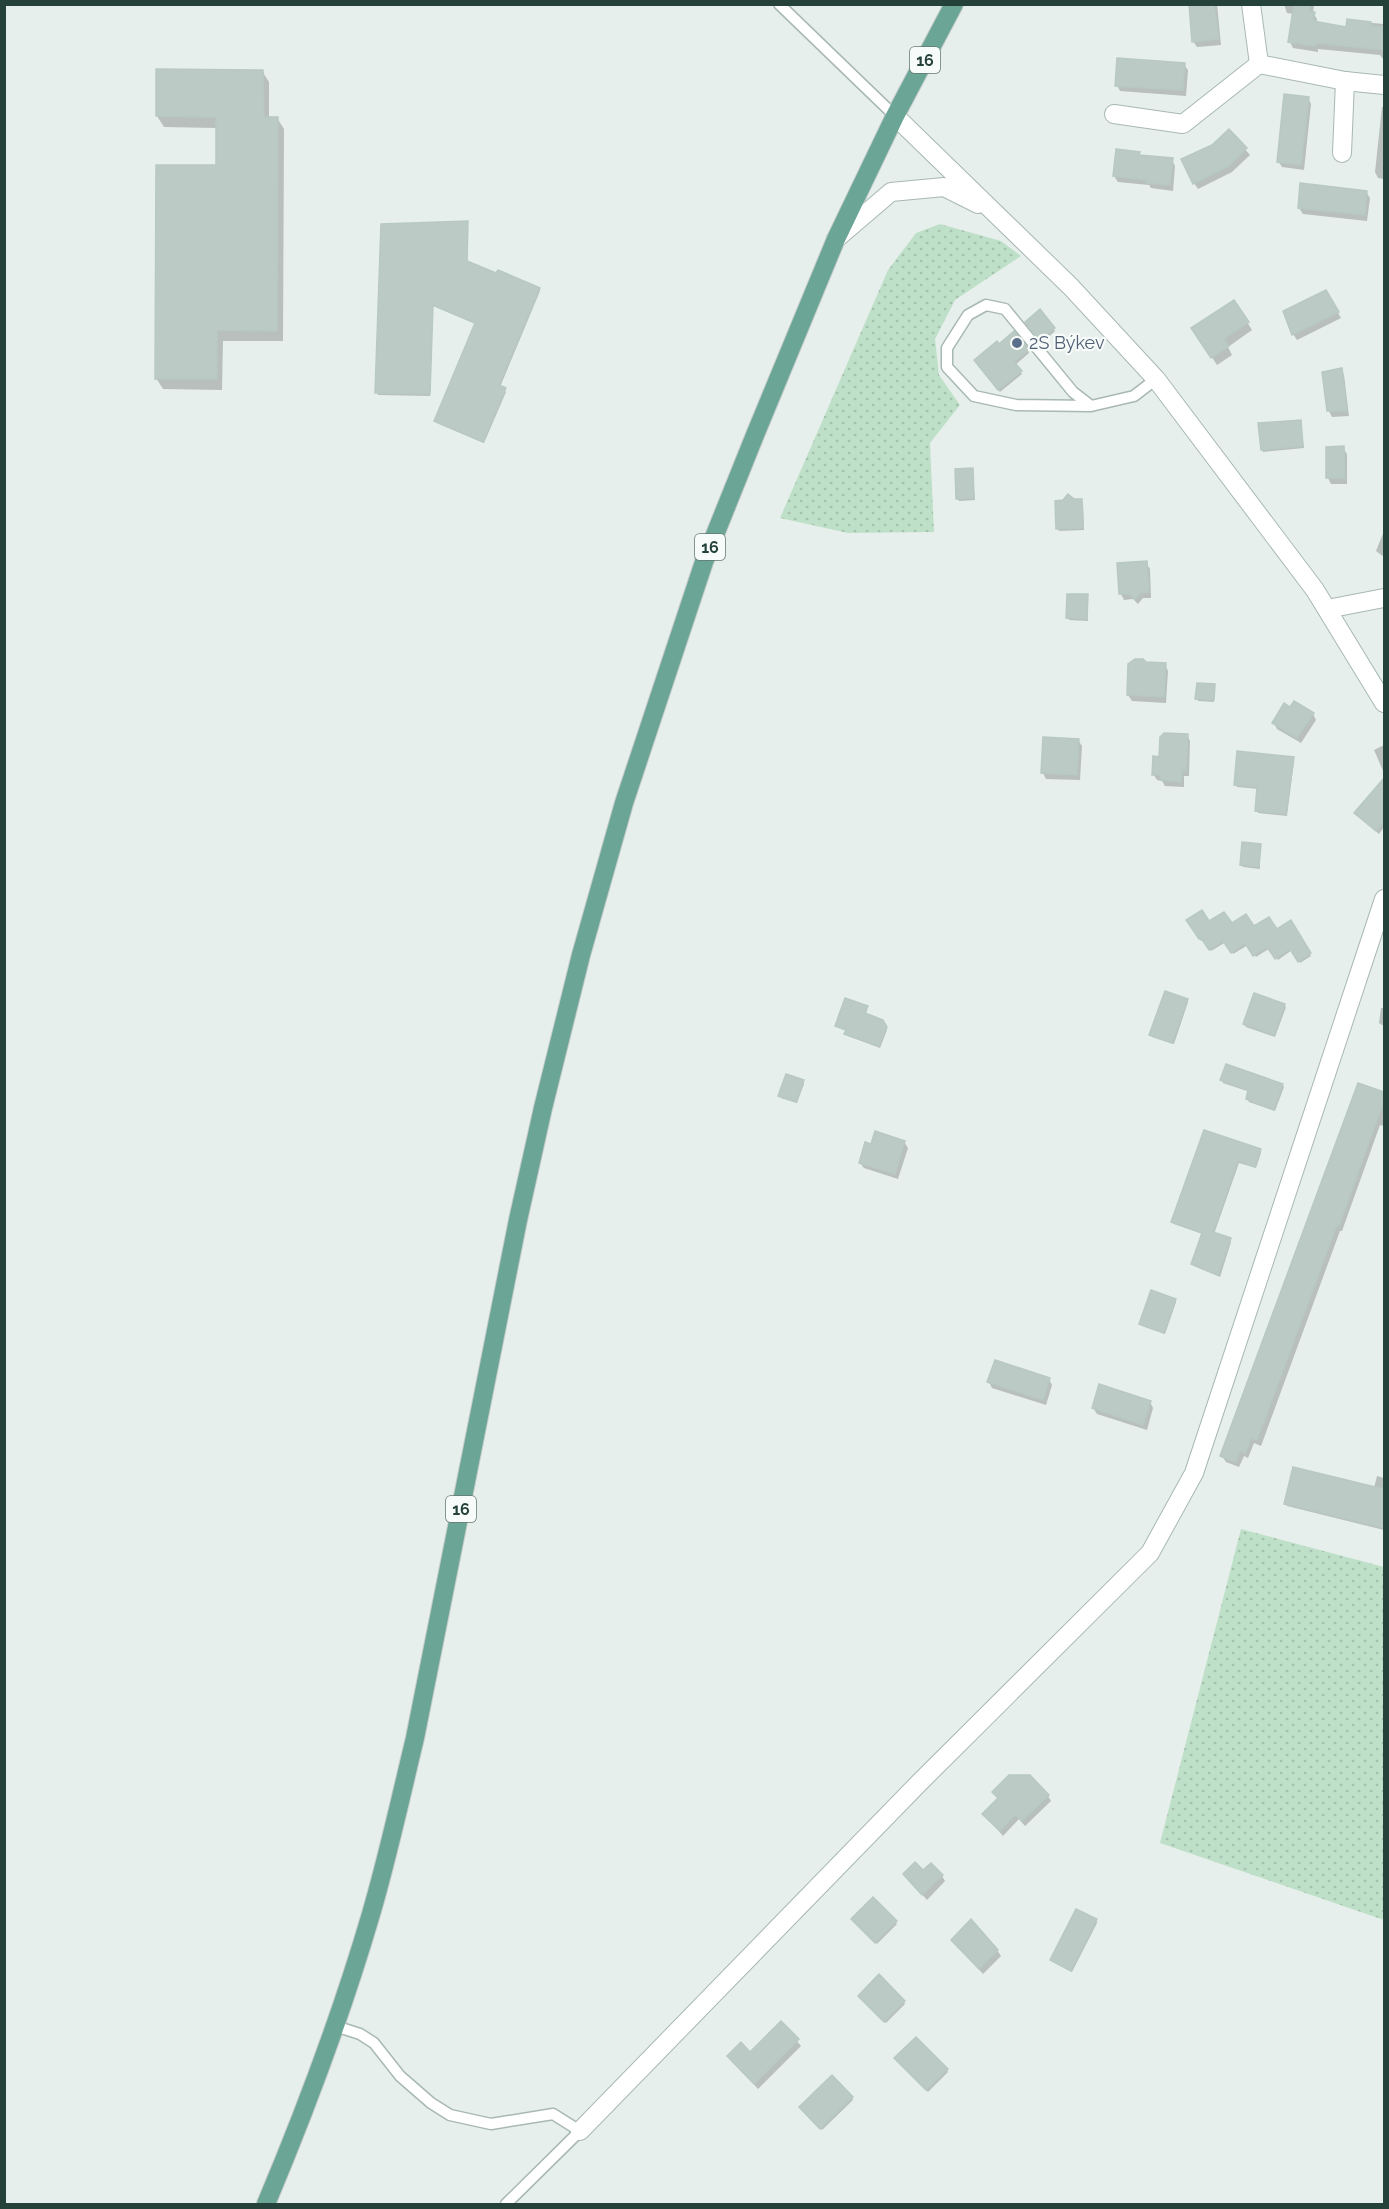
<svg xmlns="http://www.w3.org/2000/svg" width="1389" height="2209" viewBox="0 0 1389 2209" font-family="Raleway,sans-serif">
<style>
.grass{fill:url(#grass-dots)}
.shadow{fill:#0003}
.building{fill:#bbcac4;stroke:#b8c9c2;stroke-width:1.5}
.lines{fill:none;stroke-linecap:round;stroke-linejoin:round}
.lane-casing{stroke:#a8b8b2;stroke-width:13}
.street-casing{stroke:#a8b8b2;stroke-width:20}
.primary-casing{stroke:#c2cac8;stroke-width:20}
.lane{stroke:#fff;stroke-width:10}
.street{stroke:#fff;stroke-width:18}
.primary{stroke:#6aa596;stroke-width:18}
.service-dot{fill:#5c6f8a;stroke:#f7fbf9;stroke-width:2}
.labels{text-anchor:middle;stroke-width:4.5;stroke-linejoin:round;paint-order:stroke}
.shield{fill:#f7fbf9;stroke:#637a73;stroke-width:1.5}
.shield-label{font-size:16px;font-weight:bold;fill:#24423a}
.service-label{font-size:18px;fill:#4e5e75;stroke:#f7fbf9;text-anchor:start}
</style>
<defs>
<pattern id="grass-dots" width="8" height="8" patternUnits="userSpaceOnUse" patternTransform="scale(1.5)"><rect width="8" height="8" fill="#bfe0c8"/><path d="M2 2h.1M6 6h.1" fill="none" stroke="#a4c1ad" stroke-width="1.8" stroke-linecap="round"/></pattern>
</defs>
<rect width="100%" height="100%" fill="#e6efeb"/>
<g class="grass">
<polygon points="940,224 1001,241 1021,256 955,300 935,339 939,375 960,405 930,443 934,532 848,533 780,518 888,270 916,233"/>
<polygon points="1241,1529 1384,1567 1384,1920 1160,1843"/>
</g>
<g class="shadow">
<polygon points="1189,4 1217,4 1221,45 1197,47 1193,41"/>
<polygon points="1284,4 1314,4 1313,13 1317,19 1316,23 1348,29 1349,21 1384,24 1384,60 1380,55 1318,49 1318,52 1293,48 1290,42 1294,14 1287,13"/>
<polygon points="1184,65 1188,70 1186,96 1120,91 1117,85"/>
<polygon points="262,71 269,82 269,118 277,118 284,129 283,341 223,341 222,390 163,389 156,378 217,167 217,128 164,127 157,116"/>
<polygon points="1308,98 1311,104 1304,170 1282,167 1278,161"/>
<polygon points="1382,107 1384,107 1384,179 1378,178 1375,172"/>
<polygon points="1229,131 1250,155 1232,172 1198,189 1194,183 1213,146"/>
<polygon points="1139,153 1141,156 1172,160 1175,166 1173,191 1151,188 1149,185 1118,182 1114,176"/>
<polygon points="1366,192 1370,198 1367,221 1303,214 1299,208"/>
<polygon points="467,222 467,262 539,289 540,291 500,387 506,392 484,443 437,423 436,421 476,324 433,306 430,396 378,395 377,392"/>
<polygon points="1326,292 1341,318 1297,340 1293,334"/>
<polygon points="1247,322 1252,330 1228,347 1232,355 1217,365 1198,336"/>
<polygon points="1028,324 1054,329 1055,331 1043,342"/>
<polygon points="999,346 1028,351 1029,353 1015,365 1022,374 1000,392 977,363"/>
<polygon points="1341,369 1344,375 1349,416 1332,417 1329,411"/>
<polygon points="1300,421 1304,448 1263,452 1262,450"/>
<polygon points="1343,448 1347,454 1347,484 1331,484 1328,478"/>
<polygon points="972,469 975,500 959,501 957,498"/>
<polygon points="1073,501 1081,501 1083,503 1084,530 1059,531 1058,529"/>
<polygon points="1384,531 1384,557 1376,551"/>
<polygon points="1146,563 1150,569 1151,598 1143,598 1138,604 1133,599 1124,600 1121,594"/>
<polygon points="1087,596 1088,621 1069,620 1068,617"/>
<polygon points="1145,664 1165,665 1168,671 1166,703 1132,701 1128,695"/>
<polygon points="1214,685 1214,702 1198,701 1197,699"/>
<polygon points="1291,709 1313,714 1316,720 1301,743 1277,729 1274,723"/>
<polygon points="1187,735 1190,741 1189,776 1184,776 1184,787 1165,786 1162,781 1157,780 1153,774 1160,758"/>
<polygon points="1078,740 1082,746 1080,780 1046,779 1043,773"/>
<polygon points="1384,745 1384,773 1374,750"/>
<polygon points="1293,759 1294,761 1287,816 1258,813 1259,789 1237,787 1235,784"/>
<polygon points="1384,780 1384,827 1379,834 1356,813"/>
<polygon points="1260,846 1260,869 1243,867 1241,865"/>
<polygon points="1188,921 1276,932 1290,922 1311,956 1300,963 1292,950 1278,960 1270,948 1256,957 1248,945 1233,954 1226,942 1211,951 1203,939 1201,941"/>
<polygon points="1187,1000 1188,1002 1174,1044 1152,1037 1151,1035"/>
<polygon points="1284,1005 1286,1007 1275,1037 1246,1027 1244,1024"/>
<polygon points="867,1008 866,1015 882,1021 887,1030 880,1048 848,1036 847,1031 837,1026"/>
<polygon points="1381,1008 1384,1008 1384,1026 1379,1023"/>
<polygon points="1222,1080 1282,1085 1284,1087 1275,1111 1249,1102 1247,1099 1250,1092 1223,1083"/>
<polygon points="802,1081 804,1084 797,1103 781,1098 780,1096"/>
<polygon points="1359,1085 1384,1094 1384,1126 1380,1125 1342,1231 1340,1231 1261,1446 1254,1443 1248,1458 1244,1456 1239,1467 1226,1462 1222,1456"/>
<polygon points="1205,1132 1260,1151 1261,1153 1256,1168 1239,1163 1214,1234 1230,1239 1231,1242 1220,1277 1194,1266 1193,1264 1203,1234 1174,1224 1173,1222"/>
<polygon points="904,1142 908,1148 898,1179 864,1168 860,1163 872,1146"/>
<polygon points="1175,1300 1176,1302 1165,1334 1142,1326 1140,1324"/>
<polygon points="1049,1379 1052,1385 1046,1405 992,1388 989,1382"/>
<polygon points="1150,1402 1153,1408 1147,1430 1097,1414 1093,1408"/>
<polygon points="1377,1476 1384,1478 1384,1530 1287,1506 1286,1504 1374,1488"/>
<polygon points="994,1792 1048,1796 1051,1801 1025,1826 1019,1819 1003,1836 984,1814 999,1799"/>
<polygon points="923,1872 942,1876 945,1881 927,1900 905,1875"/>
<polygon points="1096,1920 1097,1923 1072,1972 1053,1962 1051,1960"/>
<polygon points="971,1921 990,1940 1001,1956 983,1974 952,1940"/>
<polygon points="854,1922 895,1922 897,1924 877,1944"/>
<polygon points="861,1998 904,2002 905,2004 886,2023"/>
<polygon points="781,2023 801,2046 758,2089 729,2056 750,2054"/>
<polygon points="897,2061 947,2070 948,2072 928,2092"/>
<polygon points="852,2098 853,2100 822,2130 802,2110"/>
</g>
<g class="building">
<polygon points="1189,4 1214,4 1219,39 1192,42"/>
<polygon points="1294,4 1310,4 1309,11 1315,12 1313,21 1346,27 1347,19 1371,22 1371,26 1384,27 1384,50 1316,43 1315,46 1288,42"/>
<polygon points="1117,58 1185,63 1183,90 1115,86"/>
<polygon points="156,69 263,70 264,117 278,117 277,331 217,330 217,379 155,379 156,165 216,165 216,117 156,116"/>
<polygon points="1284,94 1309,97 1301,165 1277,162"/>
<polygon points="1229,129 1247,148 1229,166 1193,184 1181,159 1212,145"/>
<polygon points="1116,149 1140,152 1139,155 1173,158 1170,185 1146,183 1147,180 1113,176"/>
<polygon points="1300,183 1367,191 1365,215 1298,208"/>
<polygon points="468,221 467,261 496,273 498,270 540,288 499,385 506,388 483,442 434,421 475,323 433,305 430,394 375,393 381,224"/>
<polygon points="1326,290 1339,312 1292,335 1283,311"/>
<polygon points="1234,300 1249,322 1224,339 1229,346 1211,358 1191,328"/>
<polygon points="1040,309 1055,328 1040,340 1025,322"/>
<polygon points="1014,331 1029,350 1014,362 1022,371 998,390 974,360 997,341 999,344"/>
<polygon points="1342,368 1347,411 1327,411 1322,372"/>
<polygon points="1301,420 1303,446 1261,450 1258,423"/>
<polygon points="1344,446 1345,478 1326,478 1326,447"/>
<polygon points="973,468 974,498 956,499 955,469"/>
<polygon points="1068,494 1074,499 1082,499 1083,528 1056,529 1055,501 1063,500"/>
<polygon points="1147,561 1149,592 1140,593 1135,599 1129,594 1119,594 1117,563"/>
<polygon points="1067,594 1088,594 1087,619 1066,618"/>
<polygon points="1135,659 1143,659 1146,662 1166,663 1164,697 1127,695 1128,664"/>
<polygon points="1197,683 1215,684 1214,700 1195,699"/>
<polygon points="1294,701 1314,713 1297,738 1272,723 1284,703 1290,707"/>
<polygon points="1164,733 1188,734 1186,771 1182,770 1181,782 1160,780 1161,775 1152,775 1153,756 1159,757 1160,737"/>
<polygon points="1043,737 1079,739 1077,775 1041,773"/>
<polygon points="1237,751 1294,757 1286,814 1255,811 1257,787 1234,785"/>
<polygon points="1384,778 1384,821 1376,831 1354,813"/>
<polygon points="1242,842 1261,844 1259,867 1240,865"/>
<polygon points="1202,910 1209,921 1224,912 1232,923 1246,914 1254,926 1269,917 1277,929 1291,920 1311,953 1298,962 1290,949 1275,959 1267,947 1253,956 1245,943 1231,953 1223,941 1209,950 1201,938 1199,939 1186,920"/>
<polygon points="1165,991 1188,999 1172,1043 1149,1035"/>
<polygon points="1254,993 1285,1004 1274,1035 1243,1024"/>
<polygon points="845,998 868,1006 865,1013 883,1020 887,1027 879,1046 844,1034 846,1030 835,1026"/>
<polygon points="1226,1064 1283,1084 1274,1110 1246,1099 1248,1090 1220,1080"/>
<polygon points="786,1074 804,1080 796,1102 778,1096"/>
<polygon points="1358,1083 1384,1092 1384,1100 1339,1226 1337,1225 1257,1440 1251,1438 1245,1453 1240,1451 1236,1462 1220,1456"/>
<polygon points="1204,1130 1261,1149 1255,1167 1238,1161 1213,1232 1231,1238 1218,1275 1191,1264 1202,1233 1171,1222"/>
<polygon points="875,1131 905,1141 895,1174 859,1163 865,1142 871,1144"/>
<polygon points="1151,1290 1176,1299 1164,1333 1139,1324"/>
<polygon points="995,1360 1050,1378 1043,1400 987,1382"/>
<polygon points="1099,1384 1151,1401 1143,1425 1092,1408"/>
<polygon points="1293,1467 1384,1489 1384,1528 1284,1504"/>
<polygon points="1009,1775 1030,1775 1049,1795 1022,1821 1015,1815 1000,1831 982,1814 998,1798 992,1792"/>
<polygon points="915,1862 923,1870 931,1863 943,1875 922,1895 903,1874"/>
<polygon points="873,1897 897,1921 875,1943 851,1919"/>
<polygon points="1076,1909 1097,1919 1071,1971 1050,1960"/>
<polygon points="971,1919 998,1950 979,1969 951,1940"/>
<polygon points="879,1974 905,2001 884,2022 858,1996"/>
<polygon points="781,2021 799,2039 754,2084 727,2056 741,2042 750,2052"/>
<polygon points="916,2037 948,2069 926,2090 894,2058"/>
<polygon points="832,2075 853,2097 820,2129 799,2107"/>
</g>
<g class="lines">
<g class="lane-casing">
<g id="lane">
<polyline points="779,4 895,116"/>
<polyline points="1091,406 1016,405 974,396 947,367 947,348 968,315 986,305 1005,309 1073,392 1091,406 1134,396 1156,379"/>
<polyline points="335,2026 360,2034 374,2043 400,2076 431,2103 450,2115 491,2124 553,2114 580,2131 506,2204"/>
</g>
</g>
<g class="street-casing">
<g id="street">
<polyline points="1251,4 1259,64"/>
<polyline points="1114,114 1183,124 1259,64 1345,81 1384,85"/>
<polyline points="895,116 1071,287 1156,379 1315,590 1384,703"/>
<polyline points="1342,153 1345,81"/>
<polyline points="836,239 891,192 944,187 978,204"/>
<polyline points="1327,609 1384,598"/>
<polyline points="580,2131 919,1783 1150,1553 1194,1473 1384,899"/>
</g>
</g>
<g class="primary-casing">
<path id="primary" d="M266,2204C306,2109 342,2013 371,1914C388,1856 401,1796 415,1738L518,1220L543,1108L581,955L624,803L704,562L755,435L836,239L895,116L954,4"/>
</g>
<use href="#lane" class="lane"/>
<use href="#street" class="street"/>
<use href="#primary" class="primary"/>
</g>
<circle class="service-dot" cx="1017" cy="343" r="6"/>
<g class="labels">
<g class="shield">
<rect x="910" y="47" width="30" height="26" rx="4.5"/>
<rect x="695" y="534" width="30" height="26" rx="4.5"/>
<rect x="446" y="1496" width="30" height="26" rx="4.5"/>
</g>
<g class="shield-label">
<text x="925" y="66">16</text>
<text x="710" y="553">16</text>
<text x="461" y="1515">16</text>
</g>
<g class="service-label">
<text x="1029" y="349">2S Býkev</text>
</g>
</g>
<rect width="1389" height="2209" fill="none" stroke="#24423a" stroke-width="12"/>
</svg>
